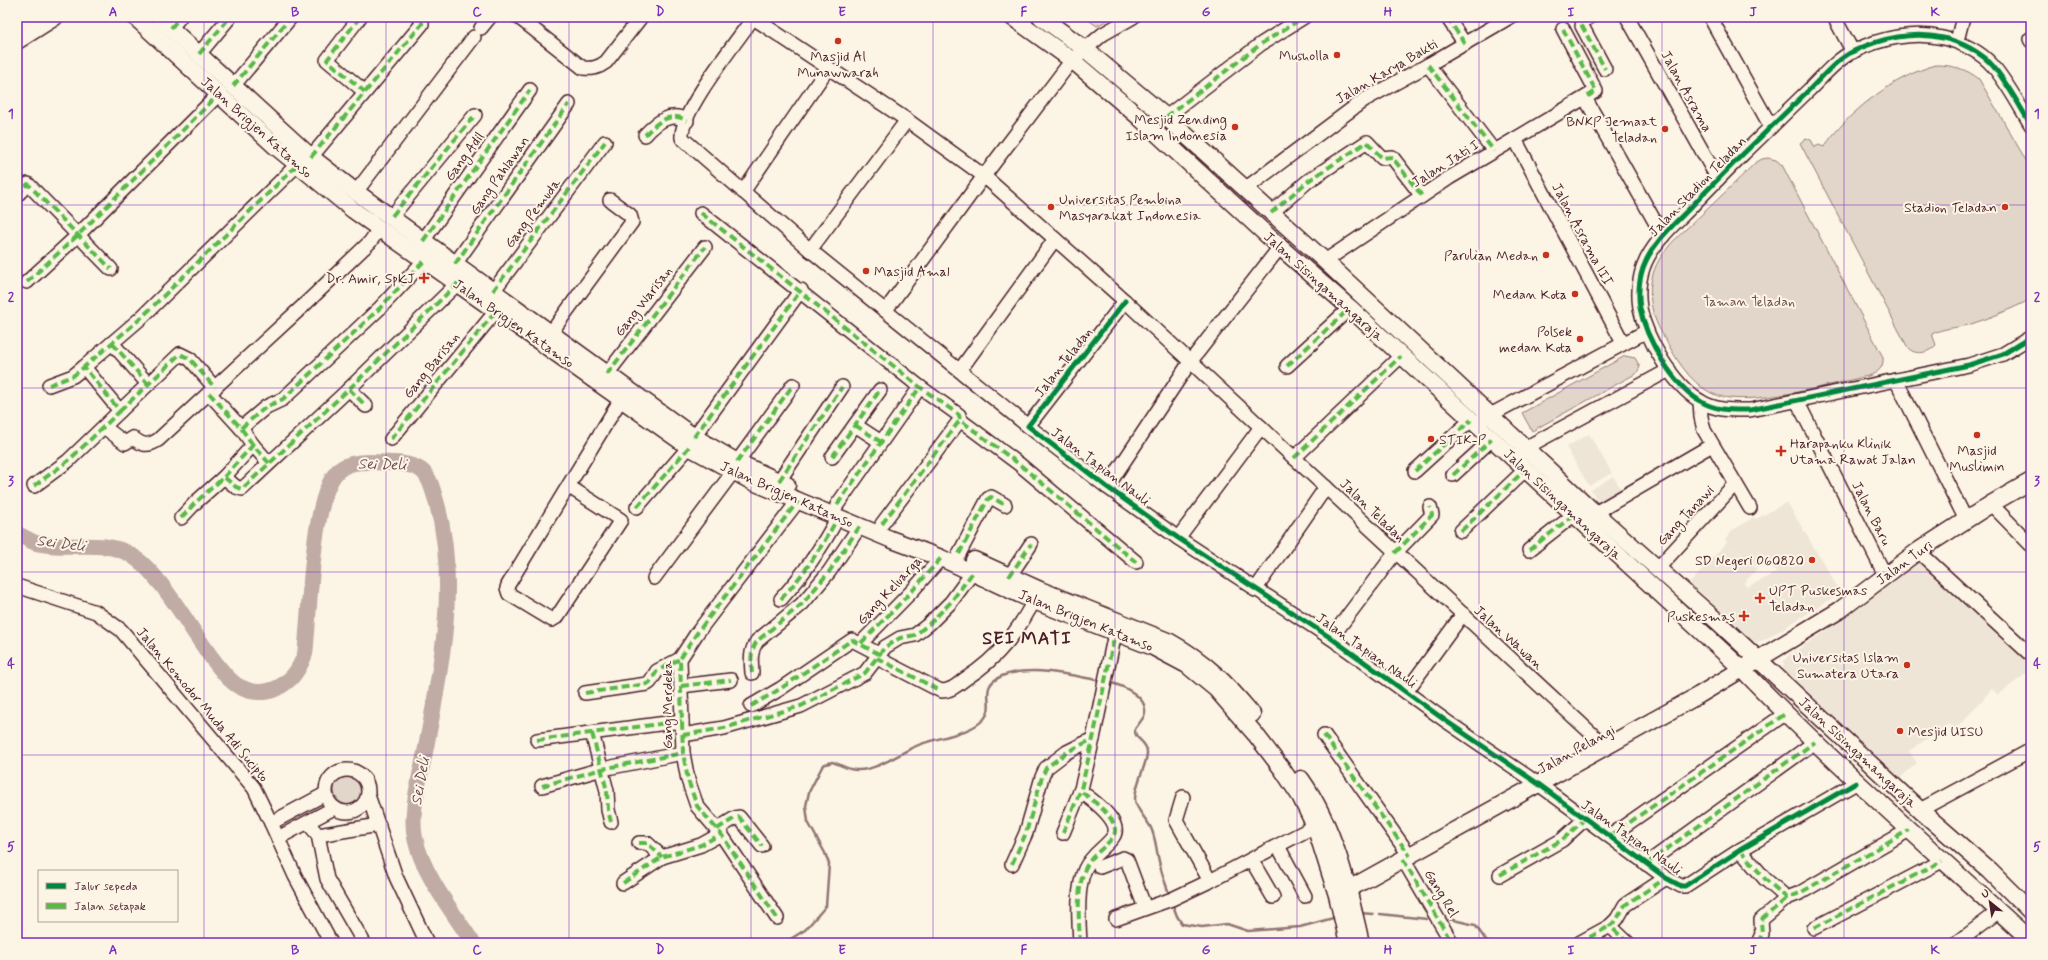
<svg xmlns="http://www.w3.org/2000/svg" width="2048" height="960" viewBox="0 0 2048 960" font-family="Mynerve,sans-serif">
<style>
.built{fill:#eee5d7;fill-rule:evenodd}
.green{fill:#e2d5ca;stroke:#967a7a}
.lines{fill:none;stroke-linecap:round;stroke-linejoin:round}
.stream{stroke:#917474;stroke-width:2.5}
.river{stroke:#c0aca5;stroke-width:16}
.minor-casing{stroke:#4a1f2b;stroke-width:16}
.major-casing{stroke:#4a1f2b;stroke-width:19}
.minor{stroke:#fcf5e5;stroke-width:13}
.major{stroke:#fcf5e5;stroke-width:16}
.quiet{stroke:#58b947;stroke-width:4;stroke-dasharray:8 4;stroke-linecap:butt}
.cycleway-casing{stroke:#fcf5e5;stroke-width:8}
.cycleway{stroke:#00873e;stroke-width:5}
.grid{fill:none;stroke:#7b2cbf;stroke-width:1;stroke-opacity:0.55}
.poi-dot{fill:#c8321e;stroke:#fcf5e5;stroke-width:1.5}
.labels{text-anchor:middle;stroke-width:4;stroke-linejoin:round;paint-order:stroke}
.poi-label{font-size:14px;fill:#4a1f2b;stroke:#fcf5e5;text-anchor:end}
.street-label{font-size:14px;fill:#4a1f2b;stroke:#fcf5e5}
.park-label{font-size:14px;fill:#704c53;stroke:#fcf5e5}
.water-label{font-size:15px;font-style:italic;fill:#6d4950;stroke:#fcf5e5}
.district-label{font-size:18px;font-weight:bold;letter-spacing:1px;fill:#4a1f2b;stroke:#fcf5e5}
.neatline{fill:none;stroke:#7b2cbf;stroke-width:1.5}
.grid-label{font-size:13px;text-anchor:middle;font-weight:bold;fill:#7b2cbf}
</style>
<rect width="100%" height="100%" fill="#fcf5e5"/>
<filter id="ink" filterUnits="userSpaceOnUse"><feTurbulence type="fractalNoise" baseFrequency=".025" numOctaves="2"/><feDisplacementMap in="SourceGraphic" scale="8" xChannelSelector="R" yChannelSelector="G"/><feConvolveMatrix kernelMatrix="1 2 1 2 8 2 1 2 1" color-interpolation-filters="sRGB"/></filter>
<g filter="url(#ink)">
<g class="built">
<polygon points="1589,434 1612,473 1589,486 1566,447"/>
<polygon points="1613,476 1623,492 1601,506 1591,490"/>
<path d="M1787,502L1841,593L1764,640L1756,642L1748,641L1711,609L1715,606L1690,583L1727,542L1725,540L1733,530L1754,517L1756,519ZM1731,545L1758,568L1765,561L1777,572L1747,587L1744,583L1757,569Z"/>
<polygon points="1921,558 2002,630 2031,661 2031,670 1998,695 1992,689 1956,729 1949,724 1909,751 1917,763 1899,779 1786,675 1783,669 1784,661 1788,656 1847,617"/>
</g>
<g class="green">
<polygon points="1084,17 1113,17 1097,26"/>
<path d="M1936,65C1952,65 1967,69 1979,79L2031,169V299C2010,310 1990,318 1968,325C1957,328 1942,328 1932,334L1936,345C1929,353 1916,356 1908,348L1800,143L1806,138L1811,140L1815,147L1819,145L1824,147C1848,112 1894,76 1936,65Z"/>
<path d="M1768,158L1776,160L1782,165L1883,357C1884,368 1878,373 1868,376C1831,384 1743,410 1711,393C1688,381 1675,357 1663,335C1649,312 1645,284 1659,260C1668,244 1684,231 1698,218C1717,200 1736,182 1755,163L1762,159Z"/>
<polygon points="1625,356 1635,358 1640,367 1637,373 1532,431 1522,413"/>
<circle cx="349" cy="790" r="15"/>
</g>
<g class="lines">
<g class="stream">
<path d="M1108,682C1121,685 1151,697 1144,716C1142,720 1138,725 1135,729C1134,740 1147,741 1147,752C1148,763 1135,783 1135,799C1135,809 1147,819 1151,828C1156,839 1156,849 1159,861C1161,873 1166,885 1170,896"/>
<polyline points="1172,903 1177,916 1182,924 1202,927 1227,924 1248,931 1300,927 1337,917"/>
<polyline points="1359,913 1373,914"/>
<polyline points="1380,914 1427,919"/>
<polyline points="1449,919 1475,925 1488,943"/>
<path d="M784,943L805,930L826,906L829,864L825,853L808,822L806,806L809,792L823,765L832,762C840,764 850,771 858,770C877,770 897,755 914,747C934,737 968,736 984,719C997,704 976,687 1002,676C1029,665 1073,675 1101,681"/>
</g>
<path class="river" d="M17,534C23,536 30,541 36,543C66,551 104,538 131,555C161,573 192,633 215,662C222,671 230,682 240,687C252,693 263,694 275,689C291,682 299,670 305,654C310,615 311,493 339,470C353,458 379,463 395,463C427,465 429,476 437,504C458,581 442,665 427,742C422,771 409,810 415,838C423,875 453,912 473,943"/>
<g class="minor-casing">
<g id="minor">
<polyline points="360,17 327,60 365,92"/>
<path d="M518,17L583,68C592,69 598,68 606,62L641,17"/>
<polyline points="752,17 907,120 984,176 1125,301 1605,746"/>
<polyline points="1447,17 1465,44"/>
<polyline points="1590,17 1583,21 1582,26 1605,69"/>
<polyline points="1627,17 1718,179"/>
<polyline points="1710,17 1771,127"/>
<polyline points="1834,17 1853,52"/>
<path d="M753,18C737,41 679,113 682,138L810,250L1028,426"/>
<polyline points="171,28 180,17"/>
<polyline points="481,28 490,17"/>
<polyline points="2030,39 2031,41"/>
<polyline points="1957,41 1963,17"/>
<polyline points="199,54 230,17"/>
<polyline points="1428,65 1494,151"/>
<polyline points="233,86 291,17"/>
<polyline points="1585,98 1663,236"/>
<polyline points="1166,117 1261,44 1304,17"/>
<path d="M2031,125C2019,105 2008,84 1993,66C1981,52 1961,42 1943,38C1914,31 1881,38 1854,51C1837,59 1823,76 1810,89C1788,110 1766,132 1744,153C1725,172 1706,191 1688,210C1671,227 1651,245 1643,268C1639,280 1638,295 1640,308C1646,339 1673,385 1700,401C1716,411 1732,410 1750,410L1969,365L2003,354L2031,337"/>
<path d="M645,135C656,123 671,110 687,121"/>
<polyline points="1515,139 1623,343"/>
<polyline points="311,157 422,24 422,20 419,17"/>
<polyline points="1245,189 1364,100 1428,65 1510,17"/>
<polyline points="356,192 474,37"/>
<polyline points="743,192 828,68"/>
<polyline points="17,195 28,184 111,269"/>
<polyline points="701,213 920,387 959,415 960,420 1019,464 1136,562"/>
<polyline points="1271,213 1308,181 1367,142 1382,158 1392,157 1422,196"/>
<polyline points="392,216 475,115"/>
<polyline points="423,241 530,90"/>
<polyline points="810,250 907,120"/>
<polyline points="1325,261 1449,178 1596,91 1563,29"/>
<polyline points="455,264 569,104"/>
<polyline points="27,282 77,236 220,93"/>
<polyline points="488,298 605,142"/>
<polyline points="1125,301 1028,426 1107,487 1178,538 1331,638 1446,721 1537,783 1666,878 1681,886 1685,886 1740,850 1856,783"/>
<polyline points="886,310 984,176 1072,60 1103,34 1133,17"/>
<polyline points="550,334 632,222 630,215 610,200"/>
<polyline points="112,343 148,384"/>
<polyline points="1287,366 1350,308"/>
<polyline points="960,370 1055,239"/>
<polyline points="607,374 705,247"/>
<polyline points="1896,380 1966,520"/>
<polyline points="49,385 73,376 84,367"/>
<polyline points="349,389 366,406"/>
<polyline points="209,393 241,428 253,445"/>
<polyline points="1700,401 1701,417 1704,430 1750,508"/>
<polyline points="1797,401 1885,575"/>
<polyline points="120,411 180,354 190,359 215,388"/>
<polyline points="1481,420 1647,331"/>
<polyline points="855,425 881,442"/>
<path d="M104,427L125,443L133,438C142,445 147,447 158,440L302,307L370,242L379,229"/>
<polyline points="241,428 266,407 283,399 380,308 425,260"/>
<polyline points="694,437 801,290"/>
<polyline points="391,439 496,311"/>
<polyline points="1519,454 1525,448 1669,370"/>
<polyline points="832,457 880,390"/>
<polyline points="1294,458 1401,356"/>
<polyline points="737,462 793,385"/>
<polyline points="1415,471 1471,420"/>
<polyline points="1453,475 1492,439"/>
<polyline points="224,477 253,445 269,463"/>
<polyline points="779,481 842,387"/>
<polyline points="34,486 68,461 120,411 84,367 141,318 297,165"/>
<polyline points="568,486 621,520 557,617 552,620 509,594 507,588 508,585 621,399"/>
<polyline points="1107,487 1190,362 1280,247"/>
<polyline points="1991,504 2031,545"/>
<polyline points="837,505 920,387"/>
<polyline points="637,507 689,447"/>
<polyline points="1595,513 1712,445"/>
<polyline points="181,518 196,502 224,477 236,487 242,489 349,389 458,283"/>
<polyline points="882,524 960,420"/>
<polyline points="1461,531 1526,469"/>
<polyline points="1178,538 1261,427"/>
<polyline points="1529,550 1575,514"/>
<polyline points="1918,551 2031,655"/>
<polyline points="959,554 988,499 991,497 1005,505"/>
<polyline points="1658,568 1735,484"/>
<polyline points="1009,577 1031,544"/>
<polyline points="654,578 733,472"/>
<polyline points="17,586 96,612 121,630 254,788 271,823 295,876 331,943"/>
<polyline points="1255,590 1326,487"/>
<path d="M781,599C805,573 822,547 838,517"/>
<polyline points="1331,638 1395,553 1432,515 1430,507"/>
<polyline points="861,643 913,590 941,558"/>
<path d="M877,658L941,691C951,691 957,685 965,679C999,658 1020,629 1038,593"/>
<path d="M752,673C751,660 750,651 757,641L802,604L829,572L860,526"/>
<polyline points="681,686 731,680"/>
<polyline points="1406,692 1463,614"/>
<polyline points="585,693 647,684 650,682 657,671 680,659"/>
<polyline points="751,706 780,689 852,640 879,654"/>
<polyline points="592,733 607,791 608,810 611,822"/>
<polyline points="683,735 724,728 801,706 865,673 885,647 900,638 915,635 929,624 951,602 973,572"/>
<polyline points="1324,735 1410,856"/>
<polyline points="537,740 682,721"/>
<circle cx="347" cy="791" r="21"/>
<polyline points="542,786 602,769 683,753"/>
<polyline points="368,795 396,877 427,943"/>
<polyline points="1183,797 1176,820 1210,881"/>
<polyline points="1920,810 2031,750"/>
<polyline points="271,823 325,794"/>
<polyline points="308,823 318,835 327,879 364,943"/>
<polyline points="717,829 735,818 739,817 762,846"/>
<polyline points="1063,833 1081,789 1093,739 1115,633"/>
<polyline points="318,835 379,825"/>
<polyline points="1610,836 1785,714"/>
<polyline points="278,838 334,808"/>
<polyline points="639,843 647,843 662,857"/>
<polyline points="1278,846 1305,896"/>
<polyline points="1740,850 1765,879 1787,898 1800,893 1909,830"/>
<polyline points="1403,859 1452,943"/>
<polyline points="1252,861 1273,897"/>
<polyline points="1012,864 1026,833 1042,777 1046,768 1067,752 1093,739"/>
<polyline points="1646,864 1815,742"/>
<polyline points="1100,867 1123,858 1127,860 1145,908"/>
<polyline points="1500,875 1562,840 1585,819"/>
<polyline points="623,883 662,857 701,845 721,834"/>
<polyline points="777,918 721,834 697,806 688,780 683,753 680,659 697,633 798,501"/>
<polyline points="1116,919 1172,899 1210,881 1315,826"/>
<polyline points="1814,928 1942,861"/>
<path d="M1080,943C1079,922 1076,889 1085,869C1092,854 1104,849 1113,837C1124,822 1090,798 1080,791"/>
<polyline points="1579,943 1610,926"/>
<polyline points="1628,943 1610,926 1617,919 1625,905 1666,878"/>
<polyline points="1758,943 1762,934 1761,920 1787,898"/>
<polyline points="1957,943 1999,911"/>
</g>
</g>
<g class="major-casing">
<g id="major">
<polyline points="135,17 275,146 353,210 689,447 751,481 890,539 941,558 1034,601 1153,647 1187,665 1216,689 1256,735 1282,769 1300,796 1315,826 1337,895 1348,943"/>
<polyline points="158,17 311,157 356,192 694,437 737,462 787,485"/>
<path d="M1012,17L1072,60L1139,117L1280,247L1350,308L1742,669C1834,765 1934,851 2031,941"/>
<polyline points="1041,17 1085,49 1166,117 1325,261 1595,513 1717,621 1920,810 1990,871 2031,912"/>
<polyline points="17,27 32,17"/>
<polyline points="17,41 55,17"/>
<path d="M974,560L1040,590L1170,642C1206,662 1226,683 1252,714"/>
<path d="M1301,779C1335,827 1348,886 1361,943"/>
<polyline points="1338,895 1699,695 1840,610 1918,551 1991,504 2031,481"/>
</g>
</g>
<use href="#minor" class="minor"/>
<use href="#major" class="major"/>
<g class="quiet">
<polyline points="360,17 327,60 365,92"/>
<polyline points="1447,17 1465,44"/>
<polyline points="1590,17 1583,21 1582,26 1605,69"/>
<polyline points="1627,17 1629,20"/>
<polyline points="171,28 180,17"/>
<polyline points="1563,29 1596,91 1585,98"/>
<polyline points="2030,39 2031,41"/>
<polyline points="199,54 230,17"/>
<polyline points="1428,65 1494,151"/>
<polyline points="233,86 291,17"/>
<polyline points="1166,117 1261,44 1304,17"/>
<path d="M645,135C656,123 671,110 687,121"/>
<polyline points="311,157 422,24 422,20 419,17"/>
<polyline points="17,195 28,184 111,269"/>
<polyline points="701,213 920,387 959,415 960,420 1019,464 1136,562"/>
<polyline points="1271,213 1308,181 1367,142 1382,158 1392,157 1422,196"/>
<polyline points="392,216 475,115"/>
<polyline points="423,241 530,90"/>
<polyline points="455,264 569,104"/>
<polyline points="27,282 77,236 220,93"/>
<polyline points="493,291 605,142"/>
<polyline points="112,343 148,384"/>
<polyline points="1287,366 1350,308"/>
<polyline points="607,374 705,247"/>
<polyline points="49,385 73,376 84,367"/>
<polyline points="349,389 366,406"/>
<polyline points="209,393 241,428 253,445"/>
<polyline points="120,411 180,354 190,359 215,388"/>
<polyline points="855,425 881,442"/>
<polyline points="241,428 266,407 283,399 380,308 425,260"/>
<polyline points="694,437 801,290"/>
<polyline points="391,439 496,311"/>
<polyline points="832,457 880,390"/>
<polyline points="1294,458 1401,356"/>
<polyline points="737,462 793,385"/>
<polyline points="1415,471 1471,420"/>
<polyline points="1453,475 1492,439"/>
<polyline points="224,477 253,445 269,463"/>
<polyline points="779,481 842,387"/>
<polyline points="34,486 68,461 120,411 84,367 141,318 297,165"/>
<polyline points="837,505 920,387"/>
<polyline points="637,507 689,447"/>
<polyline points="181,518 196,502 224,477 236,487 242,489 349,389 458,283"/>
<polyline points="882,524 960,420"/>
<polyline points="1461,531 1526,469"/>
<polyline points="1529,550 1575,514"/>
<polyline points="1395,553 1432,515 1430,507"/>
<polyline points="959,554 988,499 991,497 1005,505"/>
<polyline points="1009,577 1031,544"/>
<path d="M781,599C805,573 822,547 838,517"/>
<polyline points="861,643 913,590 941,558"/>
<polyline points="877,658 941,691"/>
<path d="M752,673C751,660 750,651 757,641L802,604L829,572L860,526"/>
<polyline points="681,686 731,680"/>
<polyline points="585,693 647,684 650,682 657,671 680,659"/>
<polyline points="751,706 780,689 852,640 879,654"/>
<polyline points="592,733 607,791 608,810 611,822"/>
<polyline points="683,735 724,728 801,706 865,673 885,647 900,638 915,635 929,624 951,602 973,572"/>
<polyline points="1324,735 1410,856"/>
<polyline points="537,740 682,721"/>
<polyline points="542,786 602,769 683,753"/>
<polyline points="717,829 735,818 739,817 762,846"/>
<polyline points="1063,833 1081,789 1093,739 1115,633"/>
<polyline points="1610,836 1785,714"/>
<polyline points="639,843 647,843 662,857"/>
<polyline points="1740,850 1765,879 1787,898 1800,893 1909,830"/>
<polyline points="1403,859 1452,943"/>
<polyline points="1012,864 1026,833 1042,777 1046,768 1067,752 1093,739"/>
<polyline points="1646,864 1815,742"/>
<polyline points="1500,875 1562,840 1585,819"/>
<polyline points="623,883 662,857 701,845 721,834"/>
<polyline points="777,918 721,834 697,806 688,780 683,753 680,659 697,633 798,501"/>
<polyline points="1814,928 1942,861"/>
<path d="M1080,943C1079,922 1076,889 1085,869C1092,854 1104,849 1113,837C1124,822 1090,798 1080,791"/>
<polyline points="1579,943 1610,926"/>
<polyline points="1628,943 1610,926 1617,919 1625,905 1666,878"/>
<polyline points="1758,943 1762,934 1761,920 1787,898"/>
</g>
<g class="cycleway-casing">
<g id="cycleway">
<path d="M2031,125C2019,105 2008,84 1993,66C1981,52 1961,42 1943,38C1914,31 1881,38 1854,51C1837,59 1823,76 1810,89C1788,110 1766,132 1744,153C1725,172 1706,191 1688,210C1671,227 1651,245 1643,268C1639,280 1638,295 1640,308C1646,339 1673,385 1700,401C1716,411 1732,410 1750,410L1969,365L2003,354L2031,337"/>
<polyline points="1125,301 1028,426 1107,487 1178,538 1331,638 1446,721 1537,783 1666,878 1681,886 1685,886 1740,850 1856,783"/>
</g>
</g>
<use href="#cycleway" class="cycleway"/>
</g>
</g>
<path class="grid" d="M204,17V943M386,17V943M569,17V943M751,17V943M933,17V943M1115,17V943M1297,17V943M1479,17V943M1662,17V943M1844,17V943M17,205H2031M17,388H2031M17,572H2031M17,755H2031"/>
<g class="poi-dot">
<circle cx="838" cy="41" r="4"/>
<circle cx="1337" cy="55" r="4"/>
<circle cx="1235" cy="127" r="4"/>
<circle cx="1665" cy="129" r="4"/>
<circle cx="1051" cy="207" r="4"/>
<circle cx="2005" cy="207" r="4"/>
<circle cx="1546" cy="255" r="4"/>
<circle cx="866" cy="271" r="4"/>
<path d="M422 272h4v4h4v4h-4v4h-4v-4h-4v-4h4z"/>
<circle cx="1575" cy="294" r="4"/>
<circle cx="1580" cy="339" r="4"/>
<circle cx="1977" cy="435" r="4"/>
<circle cx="1431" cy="439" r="4"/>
<path d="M1779 445h4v4h4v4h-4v4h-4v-4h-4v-4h4z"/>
<circle cx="1812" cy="560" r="4"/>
<path d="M1758 592h4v4h4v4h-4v4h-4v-4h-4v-4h4z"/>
<path d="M1742 610h4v4h4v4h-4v4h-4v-4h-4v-4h4z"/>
<circle cx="1907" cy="665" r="4"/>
<circle cx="1900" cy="731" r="4"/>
</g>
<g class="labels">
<g class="poi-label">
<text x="1329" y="60">Musholla</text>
<text x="838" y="61" text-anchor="middle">Masjid Al<tspan x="838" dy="16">Munawwarah</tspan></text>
<text x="1227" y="124">Mesjid Zending<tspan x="1227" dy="16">Islam Indonesia</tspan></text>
<text x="1657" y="126">BNKP Jemaat<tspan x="1657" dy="16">Teladan</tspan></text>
<text x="1059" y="204" text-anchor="start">Universitas Pembina<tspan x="1059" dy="16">Masyarakat Indonesia</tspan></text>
<text x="1997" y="212">Stadion Teladan</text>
<text x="1538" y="260">Parulian Medan</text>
<text x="874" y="276" text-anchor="start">Masjid Amal</text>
<text x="415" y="283">Dr. Amir, SpKJ</text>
<text x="1567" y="299">Medan Kota</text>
<text x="1572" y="336">Polsek<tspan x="1572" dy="16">medan Kota</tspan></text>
<text x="1439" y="444" text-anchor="start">STIK-P</text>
<text x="1790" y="448" text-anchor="start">Harapanku Klinik<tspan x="1790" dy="16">Utama Rawat Jalan</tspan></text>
<text x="1977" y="455" text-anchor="middle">Masjid<tspan x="1977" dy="16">Muslimin</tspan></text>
<text x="1804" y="565">SD Negeri 060820</text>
<text x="1769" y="595" text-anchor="start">UPT Puskesmas<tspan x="1769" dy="16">Teladan</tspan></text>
<text x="1735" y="621">Puskesmas</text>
<text x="1899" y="662">Universitas Islam<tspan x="1899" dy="16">Sumatera Utara</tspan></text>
<text x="1908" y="736" text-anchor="start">Mesjid UISU</text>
</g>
<g class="street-label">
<text transform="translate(1386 71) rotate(-30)" y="5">Jalan Karya Bakti</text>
<text transform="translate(1687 91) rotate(61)" y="5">Jalan Asrama</text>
<text transform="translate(257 127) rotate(42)" y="5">Jalan Brigjen Katamso</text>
<text transform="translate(464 156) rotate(-54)" y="5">Gang Adil</text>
<text transform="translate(1445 163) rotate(-32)" y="5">Jalan Jati I</text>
<text transform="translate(499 175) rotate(-55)" y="5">Gang Pahlawan</text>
<text transform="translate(1697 186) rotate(-46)" y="5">Jalan Stadion Teladan</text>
<text transform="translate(532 213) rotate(-53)" y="5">Gang Pemuda</text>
<text transform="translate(1583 234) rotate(62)" y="5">Jalan Asrama III</text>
<text transform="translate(1324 286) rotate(42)" y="5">Jalan Sisingamangaraja</text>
<text transform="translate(643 301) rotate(-52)" y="5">Gang Warisan</text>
<text transform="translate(514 323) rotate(35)" y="5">Jalan Brigjen Katamso</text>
<text transform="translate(1063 362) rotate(-52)" y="5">Jalan Teladan</text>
<text transform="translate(431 365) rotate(-51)" y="5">Gang Barisan</text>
<text transform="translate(1101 466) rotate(37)" y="5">Jalan Tapian Nauli</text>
<text transform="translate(787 494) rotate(24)" y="5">Jalan Brigjen Katamso</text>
<text transform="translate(1563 504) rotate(43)" y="5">Jalan Sisingamangaraja</text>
<text transform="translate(1373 510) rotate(44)" y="5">Jalan Teladan</text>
<text transform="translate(1872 513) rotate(63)" y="5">Jalan Baru</text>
<text transform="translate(1685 515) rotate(-47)" y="5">Gang Tanawi</text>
<text transform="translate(1904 562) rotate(-36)" y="5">Jalan Turi</text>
<text transform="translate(889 590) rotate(-47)" y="5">Gang Keluarga</text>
<text transform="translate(1086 620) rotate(22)" y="5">Jalan Brigjen Katamso</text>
<text transform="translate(1509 637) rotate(42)" y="5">Jalan Wawan</text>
<text transform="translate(1367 650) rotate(35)" y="5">Jalan Tapian Nauli</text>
<text transform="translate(203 704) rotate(50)" y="5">Jalan Komodor Muda Adi Sucipto</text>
<text transform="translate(667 705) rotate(-90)" y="5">Gang Merdeka</text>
<text transform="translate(1576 749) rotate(-29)" y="5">Jalan Pelangi</text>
<text transform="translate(1858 752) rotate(43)" y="5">Jalan Sisingamangaraja</text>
<text transform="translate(1632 837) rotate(35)" y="5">Jalan Tapian Nauli</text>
<text transform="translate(1442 893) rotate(59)" y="5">Gang Rel</text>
</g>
<g class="park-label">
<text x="1749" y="306">Taman Teladan</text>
</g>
<g class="water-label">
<text transform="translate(382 464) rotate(1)" y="5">Sei Deli</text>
<text transform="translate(61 543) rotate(7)" y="5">Sei Deli</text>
<text transform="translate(420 781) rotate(-80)" y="5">Sei Deli</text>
</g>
<g class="district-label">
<text x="1027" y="644">SEI MATI</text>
</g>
</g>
<rect width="2048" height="960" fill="none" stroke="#fcf5e5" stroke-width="44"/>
<rect x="38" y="870" width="140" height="52" fill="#fcf5e5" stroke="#b59f9b"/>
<rect x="46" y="883" width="20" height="6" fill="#00873e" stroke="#b59f9b"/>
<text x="74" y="890" font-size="12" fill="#4a1f2b">Jalur sepeda</text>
<rect x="46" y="903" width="20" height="6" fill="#58b947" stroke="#b59f9b"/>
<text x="74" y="910" font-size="12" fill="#4a1f2b">Jalan setapak</text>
<g transform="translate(1990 902) rotate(330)" stroke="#fcf5e5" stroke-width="3" paint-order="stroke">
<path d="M0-3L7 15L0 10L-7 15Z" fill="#4a1f2b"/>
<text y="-6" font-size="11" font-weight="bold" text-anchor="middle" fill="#4a1f2b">U</text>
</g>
<rect x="22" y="22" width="2004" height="916" class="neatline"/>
<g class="grid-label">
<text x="113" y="16">A</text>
<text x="295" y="16">B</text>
<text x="477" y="16">C</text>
<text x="660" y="16">D</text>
<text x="842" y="16">E</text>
<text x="1024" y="16">F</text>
<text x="1206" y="16">G</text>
<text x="1388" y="16">H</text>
<text x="1571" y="16">I</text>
<text x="1753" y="16">J</text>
<text x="1935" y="16">K</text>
<text x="11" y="118">1</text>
<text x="2037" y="118">1</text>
<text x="11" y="301">2</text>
<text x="2037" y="301">2</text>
<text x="11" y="485">3</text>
<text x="2037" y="485">3</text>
<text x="11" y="668">4</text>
<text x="2037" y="668">4</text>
<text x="11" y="851">5</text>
<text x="2037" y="851">5</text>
<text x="113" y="954">A</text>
<text x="295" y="954">B</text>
<text x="477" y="954">C</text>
<text x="660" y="954">D</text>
<text x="842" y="954">E</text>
<text x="1024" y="954">F</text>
<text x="1206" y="954">G</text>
<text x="1388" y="954">H</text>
<text x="1571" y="954">I</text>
<text x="1753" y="954">J</text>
<text x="1935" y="954">K</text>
</g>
</svg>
